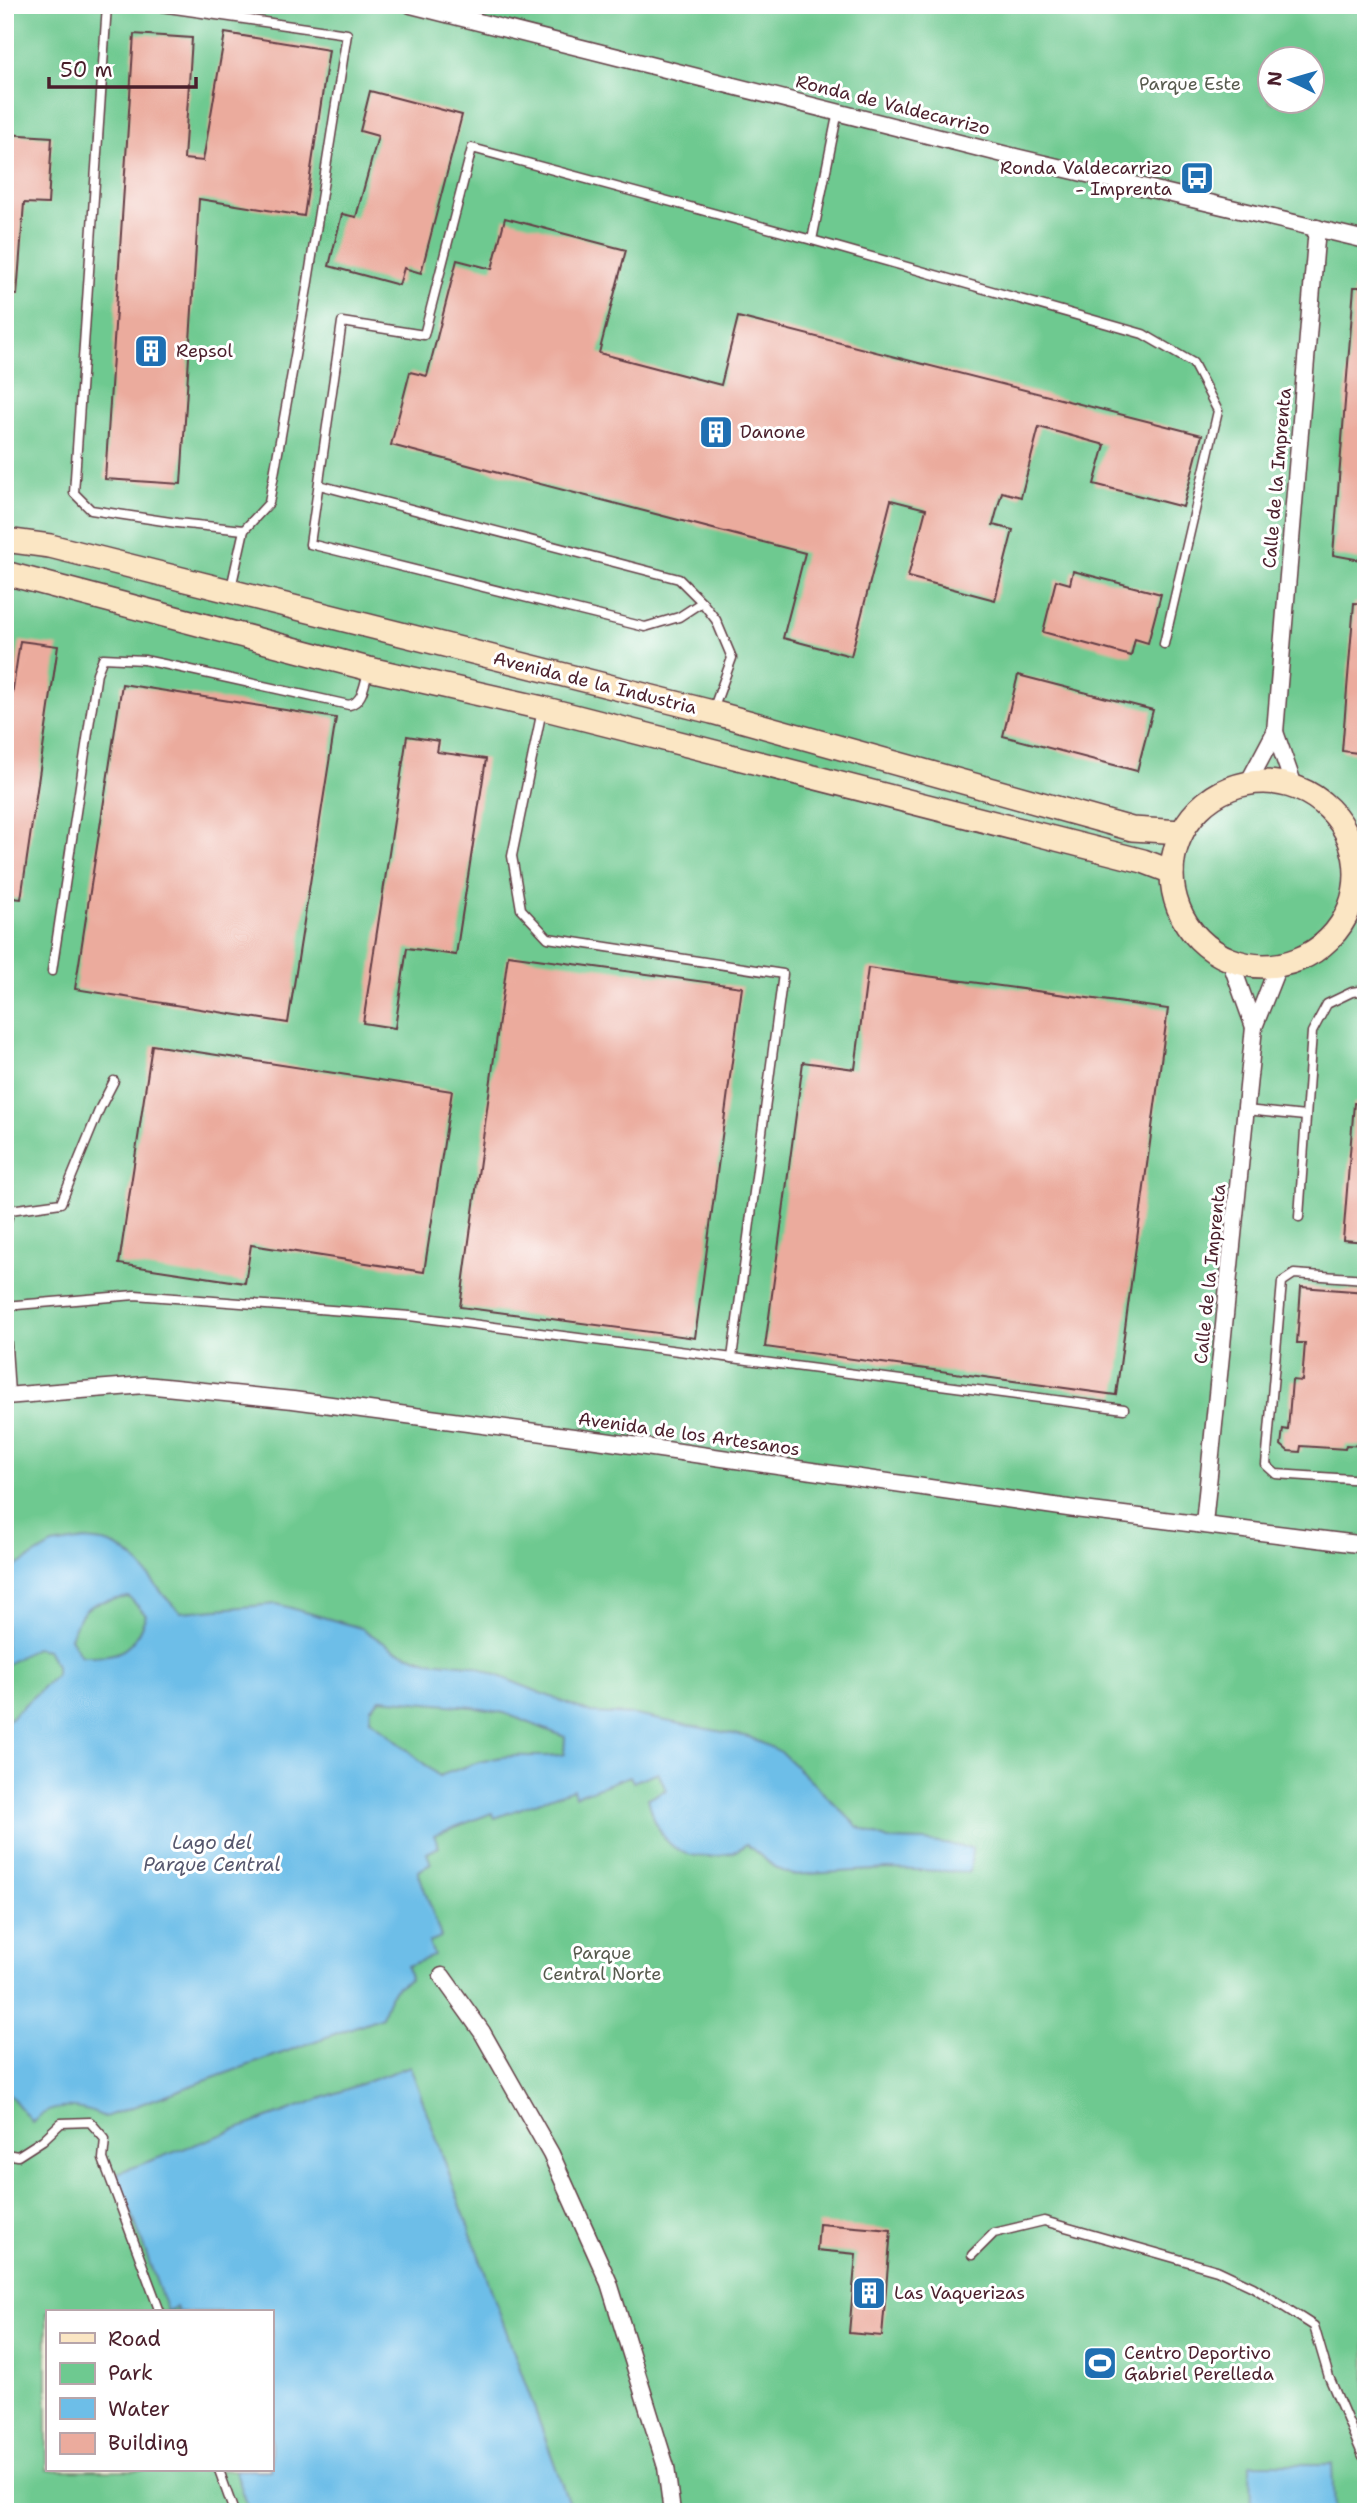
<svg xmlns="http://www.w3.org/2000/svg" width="1371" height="2517" viewBox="0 0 1371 2517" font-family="'Shantell Sans',sans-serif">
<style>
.green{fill:#6ec990;stroke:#5c745e;stroke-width:2;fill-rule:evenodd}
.water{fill:#6dbee8;stroke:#5c6e8a;stroke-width:2;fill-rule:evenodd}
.building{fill:#ebab9d}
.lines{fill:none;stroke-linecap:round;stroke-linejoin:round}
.lane-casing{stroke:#633e45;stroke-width:11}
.street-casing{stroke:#633e45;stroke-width:19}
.secondary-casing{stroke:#633e45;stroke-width:26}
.lane{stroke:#fff;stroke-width:8}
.street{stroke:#fff;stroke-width:16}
.secondary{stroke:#fbe6c4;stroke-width:23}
.labels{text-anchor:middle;stroke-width:6;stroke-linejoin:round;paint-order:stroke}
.park-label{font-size:18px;fill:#575a4e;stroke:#fff}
.street-label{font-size:18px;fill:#4a1f2b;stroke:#fff}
.poi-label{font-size:18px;fill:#4a1f2b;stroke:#fff;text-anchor:start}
.water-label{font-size:19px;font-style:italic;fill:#56576d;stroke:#fff}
</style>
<rect width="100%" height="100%" fill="#fff"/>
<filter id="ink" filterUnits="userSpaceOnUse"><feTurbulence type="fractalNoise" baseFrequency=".0143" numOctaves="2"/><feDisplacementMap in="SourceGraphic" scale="14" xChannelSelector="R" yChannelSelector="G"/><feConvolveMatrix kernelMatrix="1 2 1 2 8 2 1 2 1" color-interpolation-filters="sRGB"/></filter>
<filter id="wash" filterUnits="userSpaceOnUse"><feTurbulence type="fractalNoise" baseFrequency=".00686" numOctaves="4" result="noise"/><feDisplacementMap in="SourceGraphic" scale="28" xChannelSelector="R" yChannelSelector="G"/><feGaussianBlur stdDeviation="1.57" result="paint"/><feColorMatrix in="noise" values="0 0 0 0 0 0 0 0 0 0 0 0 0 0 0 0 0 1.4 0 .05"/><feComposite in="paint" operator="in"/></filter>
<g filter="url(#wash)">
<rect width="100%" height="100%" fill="#f1eed9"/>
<path class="green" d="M5,5H1366V2512H5ZM1270,60H1312V102H1270ZM47,2312H271V2470H47Z"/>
<g class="water">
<path d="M85,1540C92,1541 100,1541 107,1543C142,1553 154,1592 181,1612L277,1604L361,1628L395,1650L428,1661L471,1665L591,1713L635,1715L749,1737L781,1752L858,1827L888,1840L925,1841L972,1848L970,1872L887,1869L793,1875L777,1869L746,1844C727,1861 687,1861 669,1843C657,1830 652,1815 648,1798L666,1790L658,1772L633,1782L630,1776L575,1796L573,1789L495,1818L492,1813L434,1835L439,1847L427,1853L431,1864L418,1871L441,1937L429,1942L434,1956L407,1966L410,1979C392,1987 387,1999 382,2017L105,2117C80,2106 53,2101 32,2122L5,2089V1723L56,1675V1666L47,1650L35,1648L5,1665V1573L52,1545ZM129,1597L146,1615C132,1653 120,1657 81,1656L70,1638C85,1601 91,1603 129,1597ZM380,1699L472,1707L504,1713L565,1737L564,1754C547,1758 531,1755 514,1756C488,1757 464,1767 439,1776L370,1719L371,1708Z"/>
<polygon points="410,2066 572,2512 250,2512 235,2470 271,2470 271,2312 178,2312 176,2307 167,2311 117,2173"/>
<polygon points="1250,2464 1332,2464 1334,2512 1251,2512"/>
</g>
<g id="blocks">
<g class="building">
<polygon points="225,33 329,50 304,216 199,199 181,484 105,479 134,34 192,38 184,159 203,161"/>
<polygon points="370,91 462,115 421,273 404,268 399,285 329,266 342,214 356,217 378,136 360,131"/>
<polygon points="5,134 52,137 48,204 24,203 17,295 5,294"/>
<polygon points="505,218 626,250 599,353 721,385 738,317 1202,435 1183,507 1094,484 1105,445 1039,427 1021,497 1002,492 993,525 1013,530 995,600 908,577 926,509 891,500 851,656 783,638 805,553 391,445 410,372 427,376 457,260 492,269"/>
<polygon points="1354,287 1366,287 1366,561 1333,555"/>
<polygon points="1073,571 1161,594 1148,643 1135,639 1131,656 1043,632 1056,580 1070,584"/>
<polygon points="1354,603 1366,604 1366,754 1342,751"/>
<polygon points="20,641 58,646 21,899 5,897 5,742"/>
<polygon points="1018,675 1153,710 1137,771 1003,736"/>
<polygon points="122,684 336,718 288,1023 75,989"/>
<polygon points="407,736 439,741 437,752 486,759 456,955 407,948 395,1028 363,1023"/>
<polygon points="508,955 742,987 695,1338 460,1307"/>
<polygon points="868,968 1168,1009 1116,1395 765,1347 803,1062 855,1069"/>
<polygon points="152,1045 452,1091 424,1272 251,1245 245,1283 119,1264"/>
<polygon points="1354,1103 1366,1104 1366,1242 1343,1240"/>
<polygon points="1301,1287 1366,1292 1366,1446 1346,1445 1345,1449 1301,1446 1300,1452 1288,1451 1281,1445 1283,1429 1288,1430 1292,1380 1302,1381 1305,1343 1297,1343"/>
<polygon points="819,2224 891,2230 882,2336 849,2333 856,2254 817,2250"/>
</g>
</g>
</g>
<g filter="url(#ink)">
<use href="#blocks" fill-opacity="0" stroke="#633e45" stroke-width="2"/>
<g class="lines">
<g class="lane-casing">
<g id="lane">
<polyline points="107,5 74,493 91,510 177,523 244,530"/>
<polyline points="147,5 347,34 307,288 269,503 244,530 231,588"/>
<polyline points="838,111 812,240 1143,334 1193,363 1218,411 1164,644"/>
<polyline points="319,485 679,579 702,602 716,620 732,658 713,710"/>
<polyline points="702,602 679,617 645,627 310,544 342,322 424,335 472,148 812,240"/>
<polyline points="542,710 512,856 521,909 548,938 783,974 732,1358"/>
<path d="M52,971L97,673L103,658L144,660L173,666L349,705C363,702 364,685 368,672"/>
<polyline points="1246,1110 1305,1116"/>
<polyline points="1299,1217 1312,1032 1327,1004 1352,992 1366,990"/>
<polyline points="5,1227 10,1210 61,1203 100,1108 114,1081"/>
<polyline points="1366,1279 1294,1274 1282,1282 1266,1465 1276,1474 1366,1480"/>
<polyline points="5,1306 135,1295 410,1316 1124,1409"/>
<polyline points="5,1315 10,1394"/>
<polyline points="5,2154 18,2156 43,2140 61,2123 90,2122 105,2139 103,2159 160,2312"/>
<polyline points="972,2255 994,2233 1044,2221 1217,2270 1253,2287 1314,2326 1329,2377 1363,2456 1366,2457"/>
<polyline points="219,2470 234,2512"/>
</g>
</g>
<g class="street-casing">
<g id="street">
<polyline points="411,5 1003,154 1366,240"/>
<polyline points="1275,732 1294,786"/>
<polyline points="1248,783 1275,732 1317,228"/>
<polyline points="1230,960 1254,1027"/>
<polyline points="5,1396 145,1385 293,1400 604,1441 1075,1509 1366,1545"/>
<polyline points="1204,1524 1254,1027 1278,966"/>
<polyline points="442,1976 482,2032 551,2154 609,2283 666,2467 672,2512"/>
</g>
</g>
<g class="secondary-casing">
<g id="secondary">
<polyline points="5,540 50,546 712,712 1132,829 1182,832"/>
<polyline points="5,573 369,669 542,708 1143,861 1172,872"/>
<circle cx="1264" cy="874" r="92"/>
</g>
</g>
<use href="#lane" class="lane"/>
<use href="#street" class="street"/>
<use href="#secondary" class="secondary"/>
</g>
</g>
<defs>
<g id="bus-square" transform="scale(1.75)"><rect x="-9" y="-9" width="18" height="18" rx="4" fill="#1f6fb2" stroke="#fff"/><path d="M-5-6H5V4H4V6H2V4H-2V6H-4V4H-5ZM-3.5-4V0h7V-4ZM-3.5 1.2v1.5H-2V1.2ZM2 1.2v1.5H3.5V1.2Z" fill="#fff"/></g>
<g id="building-square" transform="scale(1.75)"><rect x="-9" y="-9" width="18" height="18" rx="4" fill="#1f6fb2" stroke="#fff"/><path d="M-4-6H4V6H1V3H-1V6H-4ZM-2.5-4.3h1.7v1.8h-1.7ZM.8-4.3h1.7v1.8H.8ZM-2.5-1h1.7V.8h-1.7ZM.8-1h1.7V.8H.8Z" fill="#fff"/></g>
<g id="stadium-square" transform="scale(1.75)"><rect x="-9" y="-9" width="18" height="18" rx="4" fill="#1f6fb2" stroke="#fff"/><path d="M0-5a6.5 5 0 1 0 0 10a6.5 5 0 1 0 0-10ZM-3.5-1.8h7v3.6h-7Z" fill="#fff"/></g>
</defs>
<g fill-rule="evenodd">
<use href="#bus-square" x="1197" y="178"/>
<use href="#building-square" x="151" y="351"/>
<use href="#building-square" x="716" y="432"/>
<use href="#building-square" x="869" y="2293"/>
<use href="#stadium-square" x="1100" y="2363"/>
</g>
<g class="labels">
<g class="park-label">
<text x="1190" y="90">Parque Este</text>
<text x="602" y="1959">Parque<tspan x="602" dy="21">Central Norte</tspan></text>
</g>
<g class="street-label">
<text transform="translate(893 105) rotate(14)" y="6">Ronda de Valdecarrizo</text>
<text transform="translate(1277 478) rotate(-85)" y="6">Calle de la Imprenta</text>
<text transform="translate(595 683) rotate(14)" y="6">Avenida de la Industria</text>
<text transform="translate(1210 1274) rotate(-84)" y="6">Calle de la Imprenta</text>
<text transform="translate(689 1434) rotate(8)" y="6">Avenida de los Artesanos</text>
</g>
<g class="poi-label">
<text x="1172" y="174" text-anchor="end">Ronda Valdecarrizo<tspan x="1172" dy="21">- Imprenta</tspan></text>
<text x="176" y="357">Repsol</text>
<text x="740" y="438">Danone</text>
<text x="894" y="2299">Las Vaquerizas</text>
<text x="1124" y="2359">Centro Deportivo<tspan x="1124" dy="21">Gabriel Perelleda</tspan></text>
</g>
<g class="water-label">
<text x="212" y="1849">Lago del<tspan x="212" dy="22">Parque Central</tspan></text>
</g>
</g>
<rect width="1371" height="2517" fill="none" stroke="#fff" stroke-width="28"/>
<rect x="46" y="2310" width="228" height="161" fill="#ffffff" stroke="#b7a5aa" stroke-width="2"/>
<rect x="60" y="2333" width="35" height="10" fill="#fbe6c4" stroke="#b7a5aa" stroke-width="2"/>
<text x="108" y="2346" font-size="21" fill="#4a1f2b">Road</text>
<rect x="60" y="2363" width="35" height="21" fill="#6ec990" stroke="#b7a5aa" stroke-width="2"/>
<text x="108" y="2380" font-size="21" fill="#4a1f2b">Park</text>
<rect x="60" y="2398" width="35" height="21" fill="#6dbee8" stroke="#b7a5aa" stroke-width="2"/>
<text x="108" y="2416" font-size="21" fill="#4a1f2b">Water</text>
<rect x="60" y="2433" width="35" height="21" fill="#ebab9d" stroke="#b7a5aa" stroke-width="2"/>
<text x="108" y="2450" font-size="21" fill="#4a1f2b">Building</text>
<g transform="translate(1291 80) rotate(275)"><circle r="33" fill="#ffffff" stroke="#b7a5aa" stroke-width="2"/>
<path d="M0-5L12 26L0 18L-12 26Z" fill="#1f6fb2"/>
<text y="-10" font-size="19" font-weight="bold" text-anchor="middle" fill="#4a1f2b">N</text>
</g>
<path d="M49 77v10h147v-10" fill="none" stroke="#4a1f2b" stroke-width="3.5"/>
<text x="60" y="77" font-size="21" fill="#4a1f2b" stroke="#ffffff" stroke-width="5" paint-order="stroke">50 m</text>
</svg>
